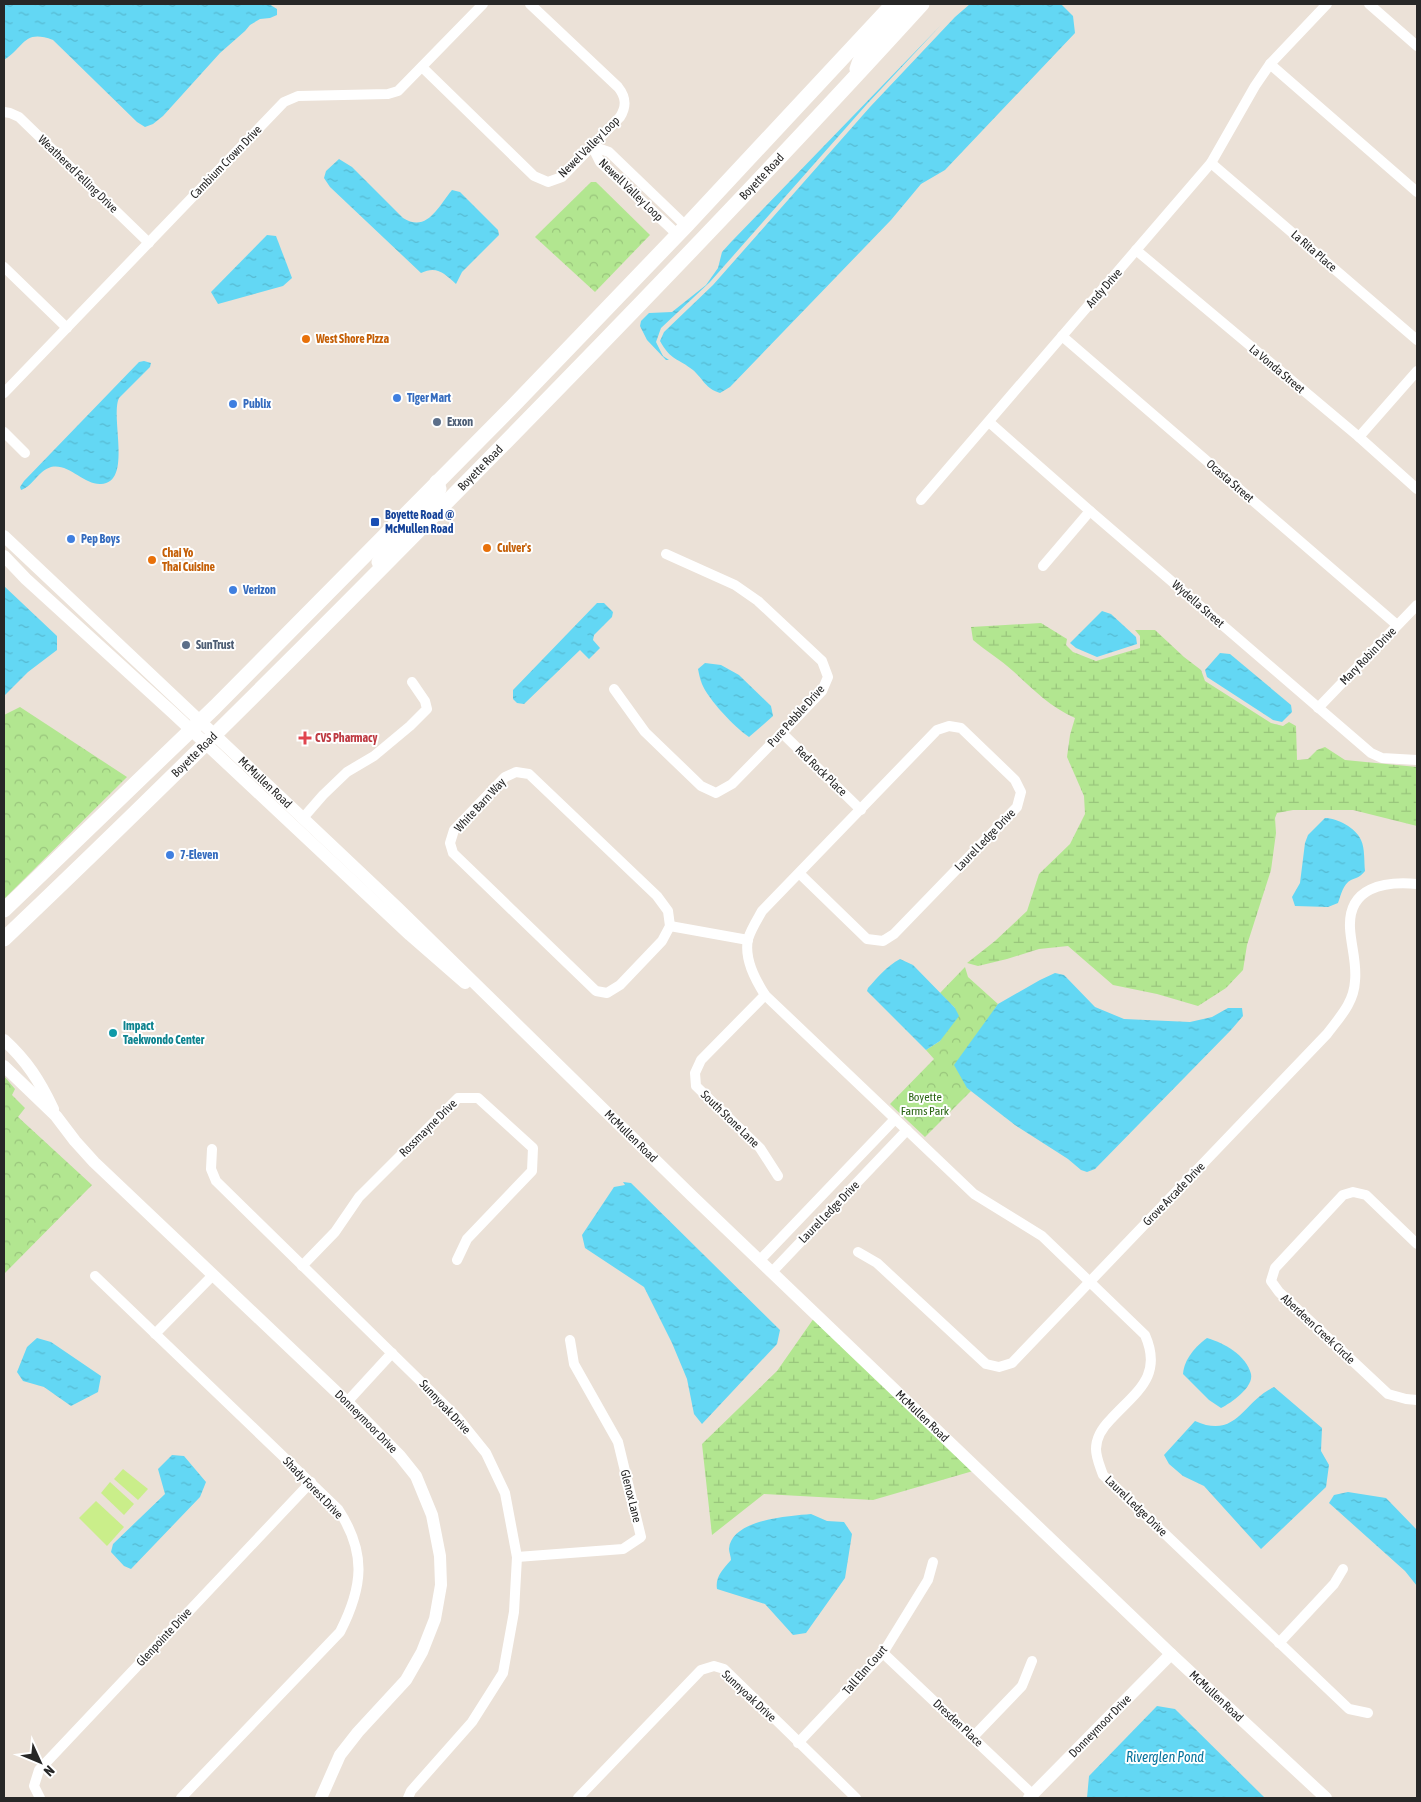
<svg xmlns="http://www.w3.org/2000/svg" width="1421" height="1802" viewBox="0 0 1421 1802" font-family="'Asap Condensed',sans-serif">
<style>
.forest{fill:url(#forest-crowns)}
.wetland{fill:url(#wetland-marsh)}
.pitch{fill:#caee8a}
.water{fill:url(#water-ripples)}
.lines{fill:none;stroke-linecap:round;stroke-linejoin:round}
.minor{stroke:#fff;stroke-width:10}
.tertiary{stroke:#fff;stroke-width:12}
.secondary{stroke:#fff;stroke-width:15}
.food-dot{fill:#e8710a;stroke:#fff;stroke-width:2}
.shop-dot{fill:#3f7fe0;stroke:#fff;stroke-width:2}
.service-dot{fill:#5c6f8a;stroke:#fff;stroke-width:2}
.transit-dot{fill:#1a4fb4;stroke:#fff;stroke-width:2}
.health-dot{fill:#e0444e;stroke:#fff;stroke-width:2}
.culture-dot{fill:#0f9aa8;stroke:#fff;stroke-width:2}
.labels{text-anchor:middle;stroke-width:4;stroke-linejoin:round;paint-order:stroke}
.street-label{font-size:12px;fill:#272727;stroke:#fff}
.food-label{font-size:12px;font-weight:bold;fill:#c56008;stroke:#fff;text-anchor:start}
.shop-label{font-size:12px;font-weight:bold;fill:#366cbe;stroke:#fff;text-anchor:start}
.service-label{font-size:12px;font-weight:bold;fill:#4e5e75;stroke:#fff;text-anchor:start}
.transit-label{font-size:12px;font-weight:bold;fill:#164399;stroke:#fff;text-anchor:start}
.health-label{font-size:12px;font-weight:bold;fill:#be3a42;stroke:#fff;text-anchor:start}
.culture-label{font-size:12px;font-weight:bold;fill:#0d838f;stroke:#fff;text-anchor:start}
.park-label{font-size:12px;fill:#2b6615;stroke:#fff}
.water-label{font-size:14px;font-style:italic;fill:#06729c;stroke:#fff}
</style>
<defs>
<pattern id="forest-crowns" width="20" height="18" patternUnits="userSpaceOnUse" patternTransform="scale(1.25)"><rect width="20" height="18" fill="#b2e690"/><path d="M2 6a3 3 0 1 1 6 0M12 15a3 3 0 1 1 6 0" fill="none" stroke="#99c57c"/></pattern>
<pattern id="wetland-marsh" width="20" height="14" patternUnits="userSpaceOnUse" patternTransform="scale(1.25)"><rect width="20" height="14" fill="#b2e690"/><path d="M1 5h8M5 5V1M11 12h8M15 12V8" fill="none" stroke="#99c57c"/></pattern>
<pattern id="water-ripples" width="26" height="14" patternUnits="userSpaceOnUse" patternTransform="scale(1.25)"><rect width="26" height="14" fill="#63d7f4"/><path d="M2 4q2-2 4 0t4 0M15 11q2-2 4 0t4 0" fill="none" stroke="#56b9d1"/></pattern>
</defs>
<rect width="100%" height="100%" fill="#ebe1d7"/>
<g class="forest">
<polygon points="591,182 596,182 650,235 595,292 535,237"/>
<polygon points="20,707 127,777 4,899 4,715"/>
<polygon points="965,967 968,977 998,1004 984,1026 967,1088 971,1091 925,1137 890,1104 934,1059 926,1050 940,1041 955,1008 940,993"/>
<polygon points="4,1076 15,1089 12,1095 25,1108 18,1117 92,1185 4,1274"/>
</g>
<g class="wetland">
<path d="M1041,623L1067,639L1066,645L1073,652L1096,661L1140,648V636L1135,630H1155L1184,657L1201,670L1205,681L1271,723L1283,726L1289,722L1296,726L1297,760L1308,759L1317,750L1325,747L1345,760L1417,767V826L1353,810H1293L1277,813L1275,818L1276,833L1271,870L1247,945L1243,970L1226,988L1198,1006L1157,994L1113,985L1068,946L1039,949L1007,959L978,966L967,963L995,941L1027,911L1039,874L1070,844L1085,814L1084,796L1067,757L1070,735L1075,718C1050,707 1033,689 1013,671C1001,660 986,651 973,640L971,627Z"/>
<polygon points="814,1318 973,1471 873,1500 764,1494 712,1535 702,1444 777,1371"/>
</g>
<g class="pitch">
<polygon points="123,1469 148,1489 138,1500 114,1479"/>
<polygon points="110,1482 134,1504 124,1515 101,1493"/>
<polygon points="96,1501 124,1527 107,1546 79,1518"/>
</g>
<g class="water">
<path d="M4,4H269L277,9V15L270,18L260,19L250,25L245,31L220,53L163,116L153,124L145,127L137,122L53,40C23,29 25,47 4,60Z"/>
<path d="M970,4H1061L1073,16L1075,33L945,170L921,184L891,220L730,387L720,393C705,388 704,380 693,370C678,358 671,361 660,341L664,332L713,285L870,107L955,17Z"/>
<polygon points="941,25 867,104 710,282 661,328 656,342 663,356 669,360 666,360 647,340 640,326 641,321 649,313 672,312 706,285 718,268 722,252 732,241"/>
<path d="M339,159L352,167L403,218C427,233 438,207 452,190L460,192L498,230L499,235L462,272L456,284C445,274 437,265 421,273L330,187L324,178L326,171Z"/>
<polygon points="267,235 276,236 292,278 283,286 218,304 211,292"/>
<path d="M144,361L151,363L150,367L119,398C110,417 133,483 101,484C84,485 69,463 51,467C38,471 32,487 21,490L20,487L24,481L139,362Z"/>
<polygon points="4,586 57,636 57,650 28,672 4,696"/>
<polygon points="597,603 604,603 613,612 612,617 594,635 593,640 600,648 589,659 580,650 524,704 517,703 513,699 513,690"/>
<polygon points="1102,611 1111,614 1136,637 1137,644 1097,657 1076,648 1070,643"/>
<polygon points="1220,653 1230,654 1291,705 1292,712 1282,722 1273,720 1207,677 1205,670"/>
<path d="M705,663L721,665L739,675L771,706L773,716L749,737C735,728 708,699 702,684C700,679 699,674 698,669Z"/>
<path d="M1325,818C1337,818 1356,828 1361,840C1365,848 1364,862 1365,871C1360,877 1358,877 1351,880C1343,884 1341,895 1338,903L1328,907L1295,906L1292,897L1300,883L1305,843L1308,835Z"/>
<path d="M900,959L913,965L955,1008L959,1016L940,1041L926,1050L867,991L868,988C878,977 887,966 900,959Z"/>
<polygon points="1055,973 1064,975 1095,1007 1124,1019 1190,1022 1212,1017 1228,1008 1242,1008 1243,1016 1231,1030 1095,1169 1087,1172 1081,1170 1068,1159 1015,1125 967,1088 954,1065 998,1004 1040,980"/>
<polygon points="623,1182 631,1183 780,1330 777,1344 702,1424 694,1414 687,1379 672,1343 644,1287 585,1248 582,1235 614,1187 625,1185"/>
<polygon points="37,1338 51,1342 101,1376 98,1392 71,1406 44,1387 23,1381 17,1372 27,1347"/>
<path d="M1207,1338C1224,1343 1246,1355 1251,1374C1254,1387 1231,1403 1221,1408L1209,1400L1183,1374C1184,1359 1196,1346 1207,1338Z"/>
<path d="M1274,1387L1322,1428L1321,1451L1329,1465L1326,1487L1261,1549L1204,1486L1183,1476L1169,1464L1164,1455L1195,1421C1237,1440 1243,1401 1274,1387Z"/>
<polygon points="172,1455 184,1456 206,1482 200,1497 131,1569 124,1566 111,1552 113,1544 165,1494 158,1469"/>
<polygon points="1348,1492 1386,1498 1417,1530 1417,1586 1405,1571 1329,1503 1334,1495"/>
<path d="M811,1514L827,1521L844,1522L852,1534L845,1578L806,1633L793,1635L765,1604L717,1589C715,1577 723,1569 731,1560C731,1557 729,1552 729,1549C731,1519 790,1516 811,1514Z"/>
<polygon points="1157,1706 1175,1709 1265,1798 1087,1798 1089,1776"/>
</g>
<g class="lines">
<g class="minor">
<polyline points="1369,4 1417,46"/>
<polyline points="1270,64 1417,192"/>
<path d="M422,67L534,176L548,182L562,177L620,117C627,106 626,97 618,87L530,4"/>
<polyline points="4,112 10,113 19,117 149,243"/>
<polyline points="592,146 609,152 686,226"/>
<polyline points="592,146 600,162 678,235"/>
<polyline points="1211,163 1417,340"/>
<polyline points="1136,250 1359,437 1417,489"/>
<polyline points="4,267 67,328"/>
<polyline points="1062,336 1397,625"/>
<polyline points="4,393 284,102 298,96 388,94 398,91 483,4"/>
<polyline points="989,422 1090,511 1371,753 1382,758 1417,760"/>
<polyline points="4,432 25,453"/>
<polyline points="1359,437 1417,371"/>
<polyline points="921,500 1211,163 1255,86 1270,64 1327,4"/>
<polyline points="1043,566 1090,511"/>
<polyline points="614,689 645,732 701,786 716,793 732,784 782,733 822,691 828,677 822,661 758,601 735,585 666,554"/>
<polyline points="1318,708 1417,605"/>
<polyline points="782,733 861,810"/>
<polygon points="516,772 529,774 657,896 668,911 670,926 662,941 620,985 607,993 596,991 453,853 450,843 454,830 505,777"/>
<polyline points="303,818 323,795 347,772 374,756 410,726 427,709 425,701 412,682"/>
<path d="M799,873L867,939L883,941L894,934L1017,807L1021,792L1015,780L961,728L949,726L937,730L762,911C757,920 751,929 748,939C744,959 755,979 765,995L974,1194L1042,1236L1145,1335C1163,1376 1137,1391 1111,1419C1103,1427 1096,1436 1096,1449C1096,1458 1100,1466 1103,1475L1349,1709L1368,1713"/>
<polyline points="670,926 748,940"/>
<polyline points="765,995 701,1060 695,1073 696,1086 760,1148 778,1176"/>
<polyline points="212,1149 211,1169 216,1181 457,1417 486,1453 505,1493 517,1557 514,1612 503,1673 472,1722 411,1791 408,1798"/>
<polyline points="1417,1244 1366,1195 1353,1192 1343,1195 1275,1268 1271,1281 1279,1292 1388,1394 1406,1399 1417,1400"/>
<path d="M858,1252L877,1263L986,1364L999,1367L1012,1363L1327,1034C1339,1018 1354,1003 1355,981C1357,963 1351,946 1350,928C1348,887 1384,881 1417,884"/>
<polyline points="760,1260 895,1119"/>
<polyline points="302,1266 335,1232 359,1197 458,1098 478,1098 533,1148 532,1171 467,1239 457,1260"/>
<polyline points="772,1272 907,1130"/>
<path d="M95,1276L338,1509C367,1553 363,1587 340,1632L181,1798"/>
<polyline points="155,1334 213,1275"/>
<polyline points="347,1402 392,1353"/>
<polyline points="517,1557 623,1549 641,1537 618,1442 574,1364 570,1340"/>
<polyline points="1279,1643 1334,1584 1343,1569"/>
<polyline points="883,1653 1032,1794"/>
<polyline points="973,1737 1022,1686 1032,1661"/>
<polyline points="798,1743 883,1653 928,1580 933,1562"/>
<polyline points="40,1798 34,1786 39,1770 311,1482"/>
<polyline points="578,1798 701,1670 714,1666 724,1669 856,1798"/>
</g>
<g class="tertiary">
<path id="s1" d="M4,536L398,908L692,1196L1171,1654L1326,1798"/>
<polyline points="4,556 26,579 173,713 410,935 465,983"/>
<path d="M4,1040C27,1061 39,1080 53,1109"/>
<path id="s2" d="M4,1066L56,1116L75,1141L94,1162L347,1402L400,1456L416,1476L432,1515L440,1556L441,1585L435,1619L422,1652L406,1680L358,1732L340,1755L321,1798"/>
<path id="s3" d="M1029,1798L1171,1654"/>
</g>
<g class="secondary">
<path d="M857,69C864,43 890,23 907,4"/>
<polyline points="379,562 390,545 435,498 439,489 437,482"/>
<polyline points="4,910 215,707 514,405 686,226 893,4"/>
<path id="s4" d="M4,939C147,803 287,664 426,523C594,353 761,181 922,4"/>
</g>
</g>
<g class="food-dot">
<circle cx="306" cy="339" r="5"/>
<circle cx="487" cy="548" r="5"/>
<circle cx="152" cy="560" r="5"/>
</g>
<g class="shop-dot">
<circle cx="397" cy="398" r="5"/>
<circle cx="233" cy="404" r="5"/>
<circle cx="71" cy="539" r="5"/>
<circle cx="233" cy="590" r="5"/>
<circle cx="170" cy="855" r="5"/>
</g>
<g class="service-dot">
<circle cx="437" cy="422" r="5"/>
<circle cx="186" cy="645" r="5"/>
</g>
<rect class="transit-dot" x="370" y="517" width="10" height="10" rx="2.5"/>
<path class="health-dot" d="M302.5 730.5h5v5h5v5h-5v5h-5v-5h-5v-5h5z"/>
<circle class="culture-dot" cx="113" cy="1033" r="5"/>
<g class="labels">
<g class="street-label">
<text transform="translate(589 147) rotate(-45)" y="4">Newel Valley Loop</text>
<text transform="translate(226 162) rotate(-46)" y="4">Cambium Crown Drive</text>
<text transform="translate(78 174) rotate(44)" y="4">Weathered Felling Drive</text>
<text dy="4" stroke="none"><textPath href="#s4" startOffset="1075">Boyette Road</textPath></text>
<text transform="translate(631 190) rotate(44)" y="4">Newell Valley Loop</text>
<text transform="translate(1314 251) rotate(41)" y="4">La Rita Place</text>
<text transform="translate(1104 288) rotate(-49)" y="4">Andy Drive</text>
<text transform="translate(1277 369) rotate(40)" y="4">La Vonda Street</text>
<text dy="4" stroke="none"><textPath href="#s4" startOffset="670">Boyette Road</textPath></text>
<text transform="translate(1230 481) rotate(41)" y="4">Ocasta Street</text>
<text transform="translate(1198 604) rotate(41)" y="4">Wydella Street</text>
<text transform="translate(1368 656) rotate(-46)" y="4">Mary Robin Drive</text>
<text transform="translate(796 716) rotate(-48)" y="4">Pure Pebble Drive</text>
<text dy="4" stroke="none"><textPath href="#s4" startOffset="265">Boyette Road</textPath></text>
<text transform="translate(821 771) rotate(44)" y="4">Red Rock Place</text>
<text dy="4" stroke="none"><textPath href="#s1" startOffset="359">McMullen Road</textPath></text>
<text transform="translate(480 805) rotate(-47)" y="4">White Barn Way</text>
<text transform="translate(985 840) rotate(-46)" y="4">Laurel Ledge Drive</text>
<text transform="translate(730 1119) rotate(44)" y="4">South Stone Lane</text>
<text transform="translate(428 1128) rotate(-45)" y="4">Rossmayne Drive</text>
<text dy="4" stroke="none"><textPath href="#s1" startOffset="868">McMullen Road</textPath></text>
<text transform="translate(1174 1194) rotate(-46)" y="4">Grove Arcade Drive</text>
<text transform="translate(829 1212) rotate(-46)" y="4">Laurel Ledge Drive</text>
<text transform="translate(1318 1329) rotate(43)" y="4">Aberdeen Creek Circle</text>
<text transform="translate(445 1407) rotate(47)" y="4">Sunnyoak Drive</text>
<text dy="4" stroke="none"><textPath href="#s1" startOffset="1272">McMullen Road</textPath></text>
<text dy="4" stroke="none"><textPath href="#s2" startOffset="508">Donneymoor Drive</textPath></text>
<text transform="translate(313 1488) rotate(46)" y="4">Shady Forest Drive</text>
<text transform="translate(631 1496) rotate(76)" y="4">Glenox Lane</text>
<text transform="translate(1136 1506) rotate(44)" y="4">Laurel Ledge Drive</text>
<text transform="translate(164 1637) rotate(-47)" y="4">Glenpointe Drive</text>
<text transform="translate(865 1670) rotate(-49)" y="4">Tall Elm Court</text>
<text dy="4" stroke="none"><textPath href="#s1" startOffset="1678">McMullen Road</textPath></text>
<text transform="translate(749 1696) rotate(43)" y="4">Sunnyoak Drive</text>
<text transform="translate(958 1723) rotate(43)" y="4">Dresden Place</text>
<text dy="4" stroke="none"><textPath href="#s3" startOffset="101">Donneymoor Drive</textPath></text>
</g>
<g class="food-label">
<text x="316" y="343">West Shore Pizza</text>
<text x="497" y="552">Culver's</text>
<text x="162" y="557">Chai Yo<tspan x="162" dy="14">Thai Cuisine</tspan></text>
</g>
<g class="shop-label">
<text x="407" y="402">Tiger Mart</text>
<text x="243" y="408">Publix</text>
<text x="81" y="543">Pep Boys</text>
<text x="243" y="594">Verizon</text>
<text x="180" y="859">7-Eleven</text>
</g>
<g class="service-label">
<text x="447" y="426">Exxon</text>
<text x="196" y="649">SunTrust</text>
</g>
<g class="transit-label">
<text x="385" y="519">Boyette Road @<tspan x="385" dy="14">McMullen Road</tspan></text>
</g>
<g class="health-label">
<text x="315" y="742">CVS Pharmacy</text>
</g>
<g class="culture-label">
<text x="123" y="1030">Impact<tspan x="123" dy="14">Taekwondo Center</tspan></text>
</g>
<g class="park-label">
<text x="925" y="1101">Boyette<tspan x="925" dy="14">Farms Park</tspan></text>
</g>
<g class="water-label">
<text x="1165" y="1762">Riverglen Pond</text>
</g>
</g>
<rect width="1421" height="1802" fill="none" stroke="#272727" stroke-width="10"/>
<g transform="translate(40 1762) rotate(134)" stroke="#ffffff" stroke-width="4" paint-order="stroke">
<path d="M0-4L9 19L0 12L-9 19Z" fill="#272727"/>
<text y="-8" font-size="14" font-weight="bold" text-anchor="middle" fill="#272727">N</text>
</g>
</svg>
